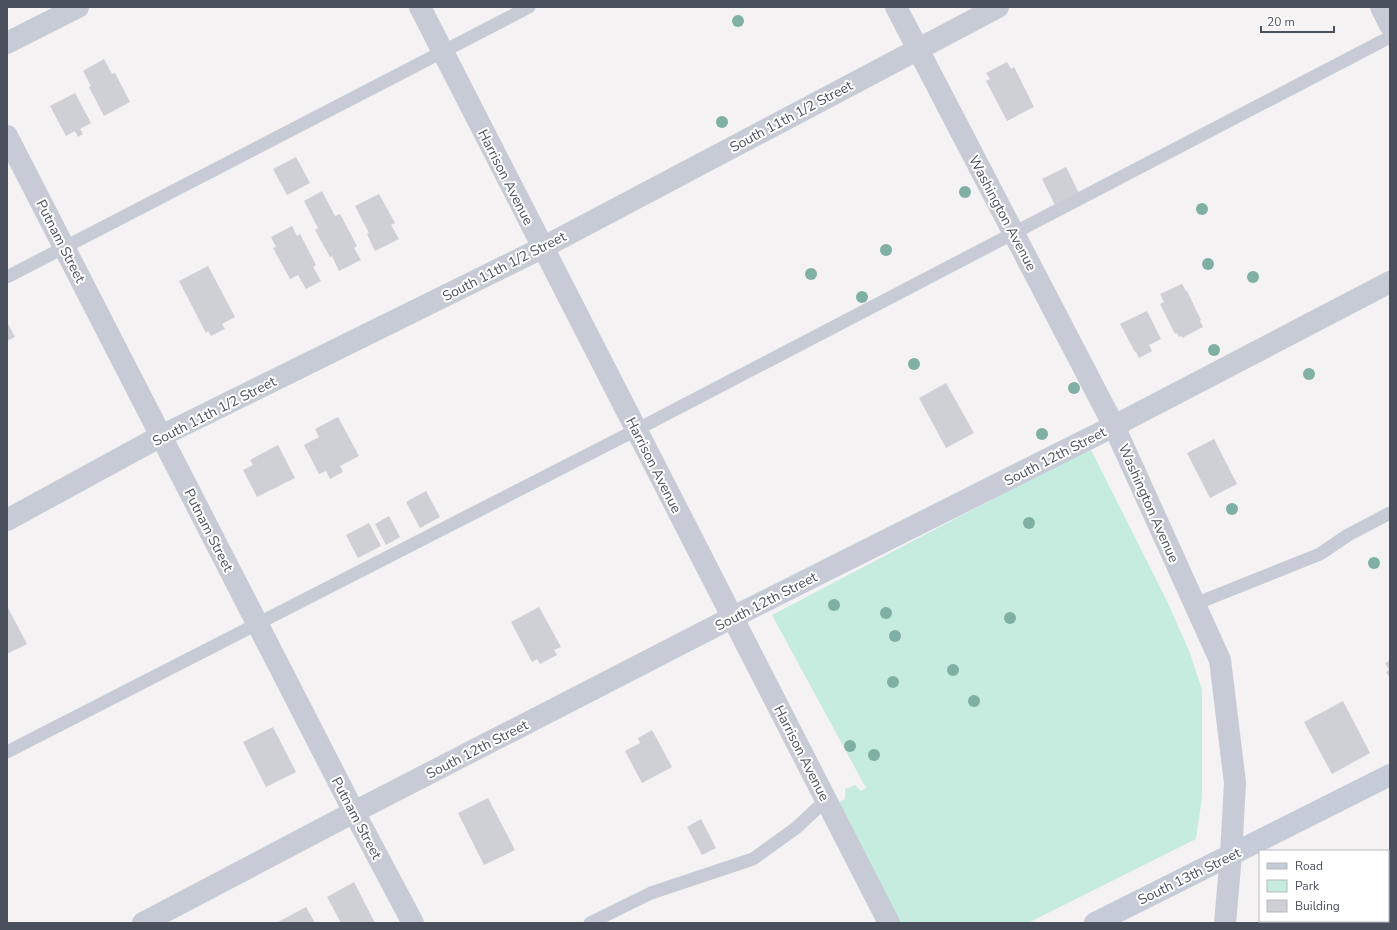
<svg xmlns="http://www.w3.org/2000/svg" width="1397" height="930" viewBox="0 0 1397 930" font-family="'Nunito Sans',sans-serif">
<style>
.green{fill:#c5ecde}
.building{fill:#cfd0d5}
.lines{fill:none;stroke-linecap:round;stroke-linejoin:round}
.lane{stroke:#c7cbd5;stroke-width:13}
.street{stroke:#c7cbd5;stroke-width:22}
.secondary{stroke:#c6cbd8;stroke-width:22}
.tree{fill:#80afa3}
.labels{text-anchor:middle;stroke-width:4;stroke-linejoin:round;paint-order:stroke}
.street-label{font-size:14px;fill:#4b505d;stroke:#fff}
</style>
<rect width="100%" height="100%" fill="#f4f2f2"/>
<polygon class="green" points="1090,448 1166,599 1190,653 1202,690 1202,797 1196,839 1028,923 895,923 835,804 845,799 845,789 855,785 861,791 866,788 772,615"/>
<g class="building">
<polygon points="104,59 112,74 115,73 130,102 104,116 89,87 91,86 83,71"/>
<polygon points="1007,62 1011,69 1014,67 1034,107 1007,121 986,81 990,79 986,73"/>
<polygon points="75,93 91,123 80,129 83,134 78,137 75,131 66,136 50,106"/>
<polygon points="296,157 310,183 287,195 273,169"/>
<polygon points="1066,167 1079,193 1055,205 1042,179"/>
<polygon points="322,191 335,216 340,214 357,246 354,248 361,260 339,271 332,256 330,257 315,230 318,228 304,201"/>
<polygon points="379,194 395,223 391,225 399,239 375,251 367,234 369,233 355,206"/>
<polygon points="292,226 297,236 300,234 316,265 313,267 321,281 306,289 298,275 290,279 273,248 276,247 271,237"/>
<polygon points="208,266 235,317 222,324 225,329 211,336 208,331 206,333 179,281"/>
<polygon points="1182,284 1186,291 1187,291 1201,320 1200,321 1203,327 1182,338 1182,336 1179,337 1177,333 1175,334 1160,304 1164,302 1160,294"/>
<polygon points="1147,311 1161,339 1149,345 1152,351 1139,358 1136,352 1135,352 1120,324"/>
<polygon points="7,322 15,337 7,341"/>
<polygon points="946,383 974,433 946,448 919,398"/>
<polygon points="338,417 359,456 340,466 343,472 330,479 326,471 319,474 304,445 319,437 315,429"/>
<polygon points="1214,439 1237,484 1210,498 1187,453"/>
<polygon points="278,445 295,478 257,497 243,470 253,465 250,460"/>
<polygon points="426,491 440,517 420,528 406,502"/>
<polygon points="389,516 400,537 386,545 375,524"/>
<polygon points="369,523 381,546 358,558 346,535"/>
<polygon points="7,606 27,644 7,654"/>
<polygon points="539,607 561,647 554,650 557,655 540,664 537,659 532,662 511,622"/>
<polygon points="1390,660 1390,678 1386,672 1389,670 1385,663"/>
<polygon points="1343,701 1370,753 1332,774 1304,722"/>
<polygon points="273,727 296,772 266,787 243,742"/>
<polygon points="652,730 672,767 642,783 625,751 640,743 638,738"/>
<polygon points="488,798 515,850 484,865 458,813"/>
<polygon points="701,819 716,848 702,855 687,827"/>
<polygon points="354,882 375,923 341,923 327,897"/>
<polygon points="306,907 315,923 278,923 278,922"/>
</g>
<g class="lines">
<g class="lane">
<polyline points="7,277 529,7"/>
<polyline points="1195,604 1320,554 1348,535 1390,513"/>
<polyline points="7,752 636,430 1390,37"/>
<polyline points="590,923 651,893 753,859 796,828 826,800"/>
</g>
<g class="street">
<polyline points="420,7 889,923"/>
<polyline points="896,7 1114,426 1220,660 1235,783 1231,855 1225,923"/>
<polyline points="1381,7 1390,25"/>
<polyline points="7,43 78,7"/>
<polyline points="7,136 354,812 413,923"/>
<polyline points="7,520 161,436 542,248 998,7"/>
<polyline points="143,923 354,812 733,617 1114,426 1390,282"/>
</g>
<polyline class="secondary" points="1095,923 1390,775"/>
</g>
<g class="tree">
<circle cx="738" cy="21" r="6"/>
<circle cx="722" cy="122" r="6"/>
<circle cx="965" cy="192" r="6"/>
<circle cx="1202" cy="209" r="6"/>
<circle cx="886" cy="250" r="6"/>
<circle cx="1208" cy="264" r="6"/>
<circle cx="811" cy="274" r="6"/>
<circle cx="1253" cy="277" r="6"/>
<circle cx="862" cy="297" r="6"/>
<circle cx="1214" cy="350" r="6"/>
<circle cx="914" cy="364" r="6"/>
<circle cx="1309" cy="374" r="6"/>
<circle cx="1074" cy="388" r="6"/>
<circle cx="1042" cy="434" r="6"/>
<circle cx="1232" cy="509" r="6"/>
<circle cx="1029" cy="523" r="6"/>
<circle cx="1374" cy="563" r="6"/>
<circle cx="834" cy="605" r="6"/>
<circle cx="886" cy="613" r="6"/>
<circle cx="1010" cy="618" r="6"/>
<circle cx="895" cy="636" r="6"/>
<circle cx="953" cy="670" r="6"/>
<circle cx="893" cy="682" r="6"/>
<circle cx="974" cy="701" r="6"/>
<circle cx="850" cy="746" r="6"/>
<circle cx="874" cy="755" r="6"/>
</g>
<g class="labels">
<g class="street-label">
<text transform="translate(791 116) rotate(-28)" y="5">South 11th 1/2 Street</text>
<text transform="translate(506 177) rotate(63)" y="5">Harrison Avenue</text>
<text transform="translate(1003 213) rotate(62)" y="5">Washington Avenue</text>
<text transform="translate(61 241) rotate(63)" y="5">Putnam Street</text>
<text transform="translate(504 266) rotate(-27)" y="5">South 11th 1/2 Street</text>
<text transform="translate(214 411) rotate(-27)" y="5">South 11th 1/2 Street</text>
<text transform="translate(1055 456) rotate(-27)" y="5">South 12th Street</text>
<text transform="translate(654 465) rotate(63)" y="5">Harrison Avenue</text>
<text transform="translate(1149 503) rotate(66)" y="5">Washington Avenue</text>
<text transform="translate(209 530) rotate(63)" y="5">Putnam Street</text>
<text transform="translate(766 601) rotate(-27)" y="5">South 12th Street</text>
<text transform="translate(477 749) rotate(-27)" y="5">South 12th Street</text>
<text transform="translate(802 753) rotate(63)" y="5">Harrison Avenue</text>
<text transform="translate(357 818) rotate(62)" y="5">Putnam Street</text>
<text transform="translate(1189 876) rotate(-26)" y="5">South 13th Street</text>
</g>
</g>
<rect width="1397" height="930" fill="none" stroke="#4b505d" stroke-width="16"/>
<rect x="1259" y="850" width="130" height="72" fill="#ffffff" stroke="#b7b9be"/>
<rect x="1267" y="863" width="20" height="6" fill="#c6cbd8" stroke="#b7b9be"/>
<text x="1295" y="870" font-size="12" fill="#4b505d">Road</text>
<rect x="1267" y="880" width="20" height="12" fill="#c5ecde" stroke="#b7b9be"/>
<text x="1295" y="890" font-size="12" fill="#4b505d">Park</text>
<rect x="1267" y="900" width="20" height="12" fill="#cfd0d5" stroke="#b7b9be"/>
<text x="1295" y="910" font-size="12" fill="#4b505d">Building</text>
<path d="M1261 26v6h73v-6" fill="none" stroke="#4b505d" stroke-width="2"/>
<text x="1267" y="26" font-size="12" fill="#4b505d" stroke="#ffffff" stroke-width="3" paint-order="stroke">20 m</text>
</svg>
